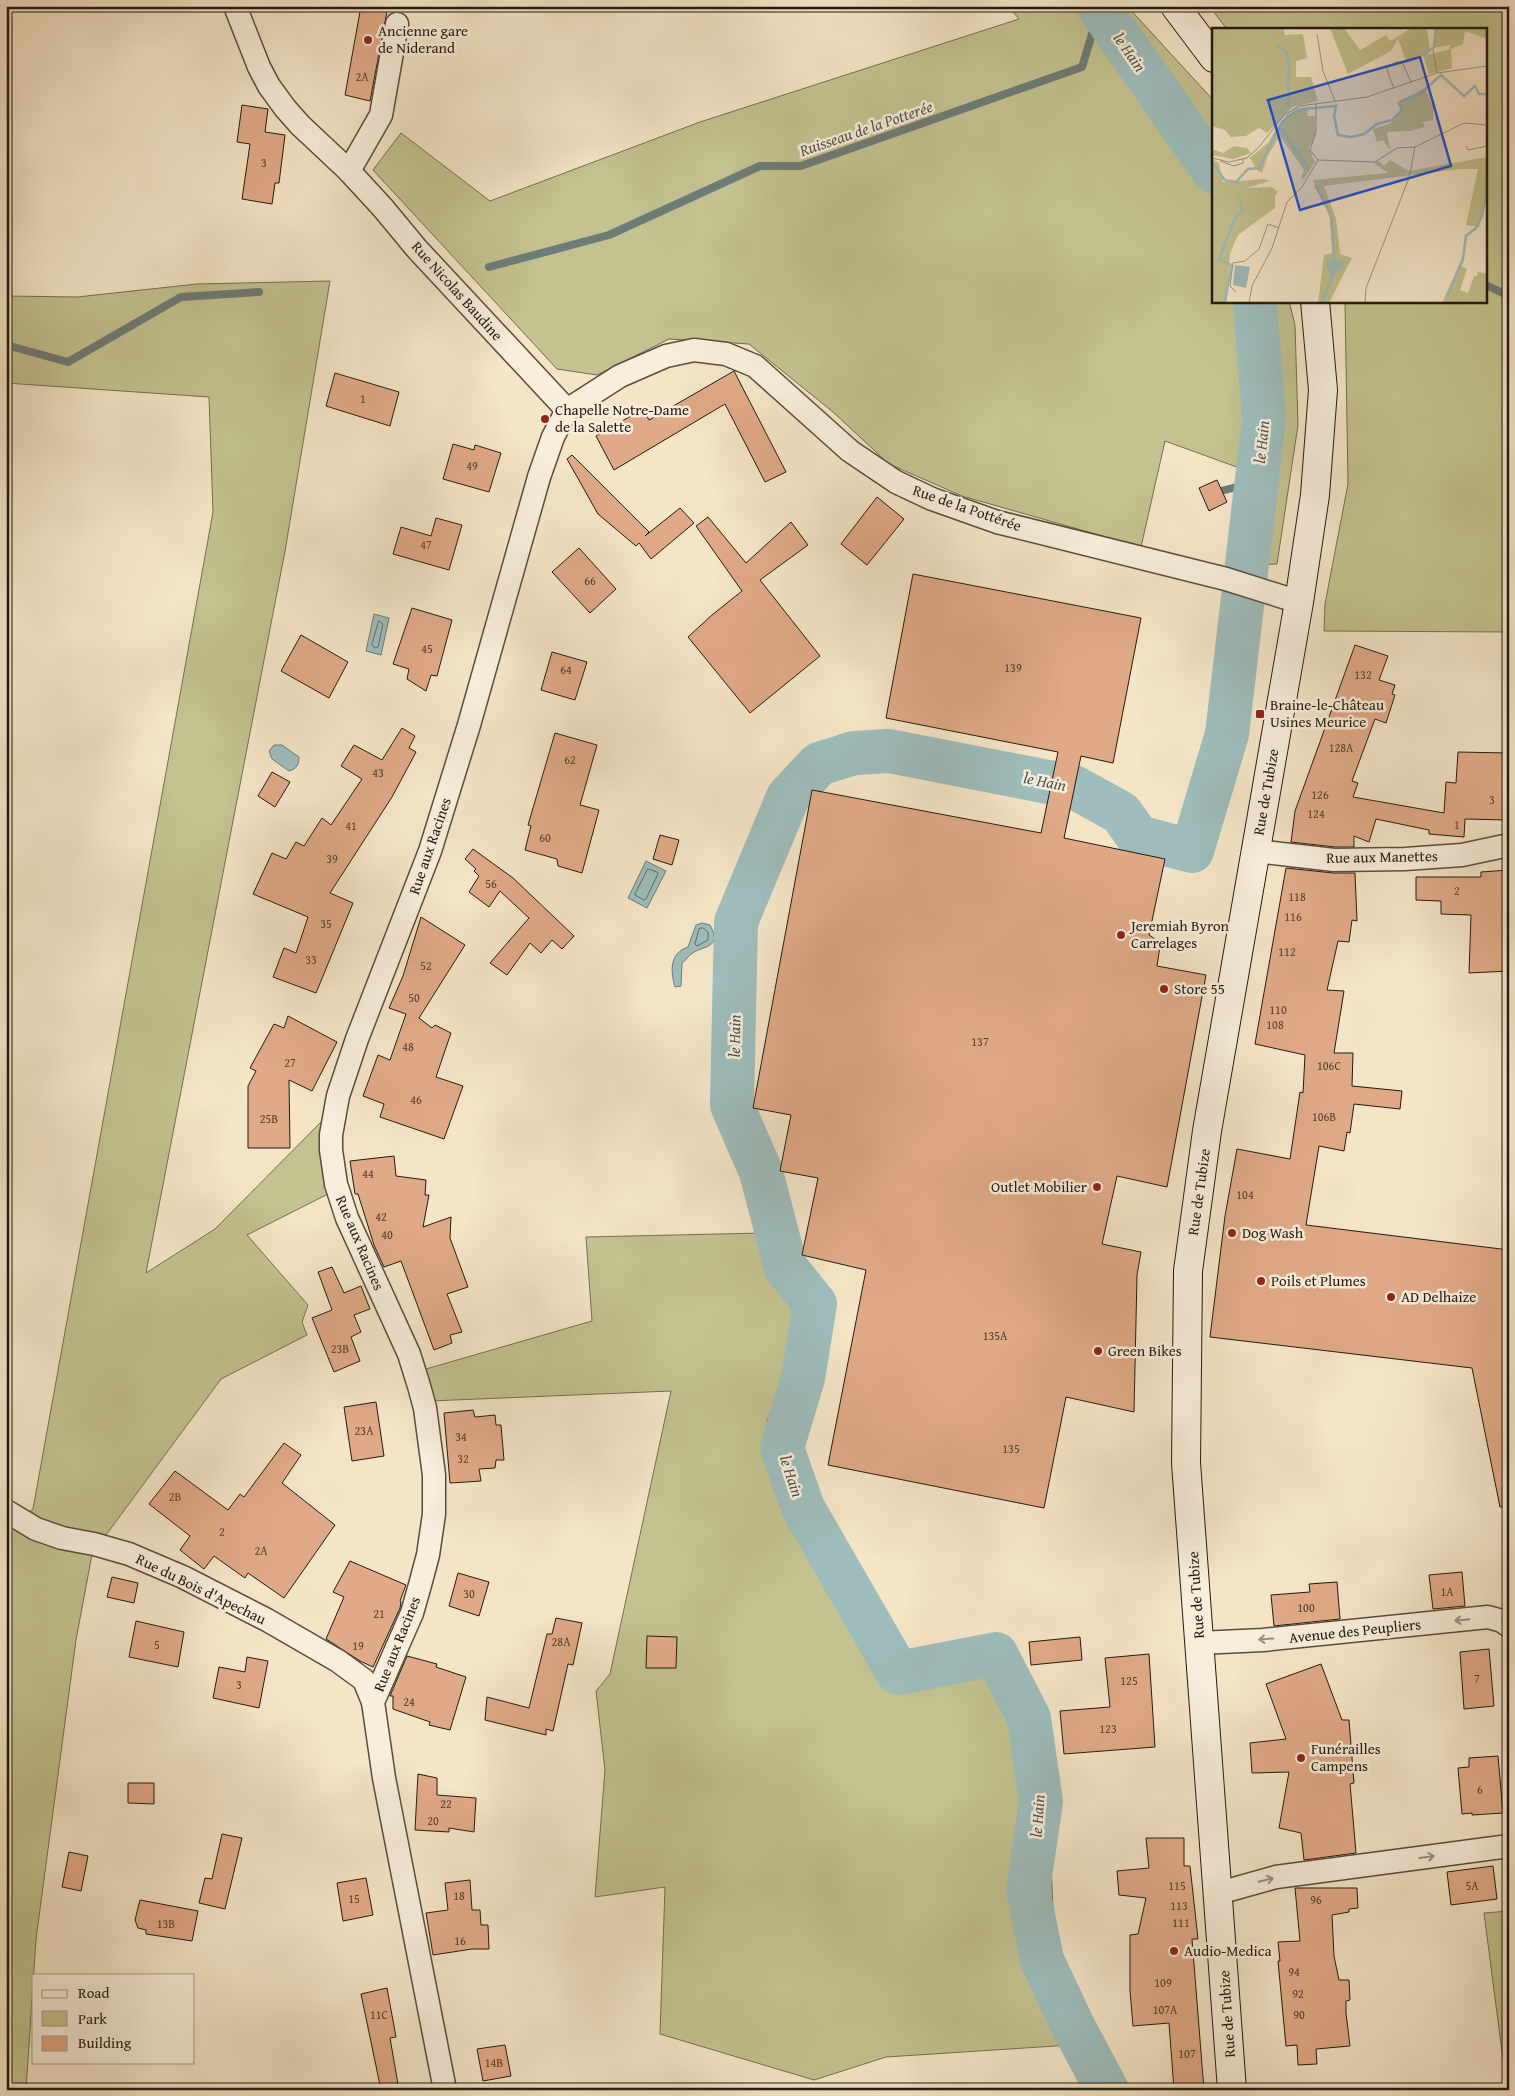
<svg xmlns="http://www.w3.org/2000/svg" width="1515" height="2096" viewBox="0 0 1515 2096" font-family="'Gentium Book Plus',serif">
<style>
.green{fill:#c3c290;stroke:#736e50}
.water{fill:#9ebdbc;stroke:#6d7c77}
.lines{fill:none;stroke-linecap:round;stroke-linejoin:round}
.shore{stroke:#606c66;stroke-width:1}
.stream{stroke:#6d7c77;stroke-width:8}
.river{stroke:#9ebdbc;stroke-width:44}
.building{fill:#e0a987;stroke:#231a10}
.minor-casing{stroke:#574d3e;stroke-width:25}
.secondary-casing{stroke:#231a10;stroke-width:30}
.minor{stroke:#f8eedb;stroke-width:22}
.secondary{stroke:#f8eedb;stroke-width:28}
.oneway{stroke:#988f80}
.poi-dot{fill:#8f2418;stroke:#f8eedb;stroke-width:2}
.labels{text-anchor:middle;stroke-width:5;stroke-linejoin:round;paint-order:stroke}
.number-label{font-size:12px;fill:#523e2e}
.poi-label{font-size:15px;fill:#231a10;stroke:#f8eedb;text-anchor:start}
.street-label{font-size:15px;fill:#231a10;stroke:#f8eedb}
.water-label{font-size:16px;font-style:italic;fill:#4e534c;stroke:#f8eedb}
.inset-river{fill:none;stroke:#9ebdbc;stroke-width:2.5}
.inset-road{fill:none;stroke:#a0947e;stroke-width:1}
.view{fill:#1d4ed8;fill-opacity:0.15;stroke:#1d4ed8;stroke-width:2.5}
.inset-edge{fill:none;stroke:#231a10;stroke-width:2.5}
</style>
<rect width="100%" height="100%" fill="#f4e5c7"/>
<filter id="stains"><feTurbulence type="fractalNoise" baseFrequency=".004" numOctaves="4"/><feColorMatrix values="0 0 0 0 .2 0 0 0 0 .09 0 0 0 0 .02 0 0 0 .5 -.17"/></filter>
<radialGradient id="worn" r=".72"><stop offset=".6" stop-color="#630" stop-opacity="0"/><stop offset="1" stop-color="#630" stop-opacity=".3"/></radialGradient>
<g class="green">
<polygon points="1008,6 1127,6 1214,101 1214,301 1289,301 1295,325 1298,425 1277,564 1251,565 1267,478 1165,441 1141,547 962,496 889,464 833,412 749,344 669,339 597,375 557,369 373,170 401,133 490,201 700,122 1019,19"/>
<polygon points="1209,6 1509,6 1509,632 1324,631 1325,604 1348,484 1345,301 1486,301 1486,29 1227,29"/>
<polygon points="330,281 285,551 146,1273 215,1229 323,1120 328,1194 247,1235 308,1305 302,1322 307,1335 221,1379 106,1535 96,1533 76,1640 36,1939 26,2090 6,2090 6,1540 8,1527 33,1509 213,512 209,397 6,383 6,296 77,297 197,284"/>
<polygon points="763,1233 771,1268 799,1313 788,1368 767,1421 778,1480 900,1688 945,1678 1006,1639 1045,1742 1055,1949 1102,2043 886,2057 814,2080 660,2034 665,1887 595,1897 605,1770 596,1691 610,1674 671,1391 430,1401 426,1369 592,1321 586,1237"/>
<polygon points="1509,1911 1509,2090 1507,2090 1484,1913"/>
</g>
<g class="water">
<polygon points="374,614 389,618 381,655 366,651"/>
<path d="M274,745H282L299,757C299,764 297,769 289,771L272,759L269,751Z"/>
<polygon points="646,861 666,871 647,908 628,898"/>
<path d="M702,923L710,925C723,949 703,945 691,954C688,957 685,961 682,963L681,986L675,987C670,970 670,953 688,947L696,925Z"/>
</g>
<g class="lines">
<g class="shore">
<polygon points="379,621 383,624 378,647 375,648 372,645"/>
<polygon points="648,869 657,872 658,874 646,899 644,900 635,895"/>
<polygon points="703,928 708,932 708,940 697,946 695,944 699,929"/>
</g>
<g class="stream">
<polyline points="489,267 609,235 760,166 801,166 1082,67 1100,8"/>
<polyline points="1486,285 1509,296"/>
<polyline points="6,345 68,362 181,297 259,292"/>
<polyline points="1221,491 1256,482"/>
</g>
<g class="river">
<polyline points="1098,6 1214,172"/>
<polyline points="1107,2090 1073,2026 1042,1960 1028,1890 1041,1802 1029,1718 996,1654 898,1673 803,1508 782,1448 803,1378 815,1304 786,1268 761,1172 732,1105 736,922 788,797 819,764 854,753 889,751 1074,787 1121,813 1138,837 1192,851 1227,734 1264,419 1255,301"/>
</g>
</g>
<g class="building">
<polygon points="361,6 388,6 370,101 345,95"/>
<polygon points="242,105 268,109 265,132 285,135 279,183 275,183 272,204 242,199 250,144 237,142"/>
<polygon points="734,371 786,472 765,482 725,404 614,470 596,436 643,409 649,420"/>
<polygon points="335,373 399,392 390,426 326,406"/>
<polygon points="453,444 474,450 475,445 501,453 489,492 443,479"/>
<polygon points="572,455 649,532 645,536 680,508 694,523 651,559 639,543 636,546 598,514 567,459"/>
<polygon points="1217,480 1227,502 1209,511 1199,488"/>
<polygon points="877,497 904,519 867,565 841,544"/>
<polygon points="708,517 746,563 791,522 808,545 760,580 820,656 750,713 688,637 712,615 742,591 696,526"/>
<polygon points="436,518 462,525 449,570 393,554 401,527 431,536"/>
<polygon points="579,548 616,589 590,613 552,572"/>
<polygon points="913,574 1141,618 1113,763 1081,756 1064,838 1165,859 1149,935 1155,939 1156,946 1160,946 1157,966 1206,975 1167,1187 1117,1176 1102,1244 1141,1252 1137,1275 1134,1412 1066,1397 1044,1508 828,1465 866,1270 802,1255 818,1178 780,1171 791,1115 753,1108 812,790 1041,833 1058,752 886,718"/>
<polygon points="412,608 452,620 437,676 431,675 426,691 407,679 409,669 393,664"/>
<polygon points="301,635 348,662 329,698 281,671"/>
<polygon points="1355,645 1388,656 1379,680 1395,685 1392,694 1395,695 1386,723 1375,719 1352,781 1358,783 1353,797 1444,813 1446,782 1456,783 1458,752 1509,753 1509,819 1506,820 1465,819 1464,837 1429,834 1429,830 1376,819 1369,842 1354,836 1354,847 1335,847 1291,842 1295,811"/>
<polygon points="552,652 587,662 575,700 541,690"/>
<polygon points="402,728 415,736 409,748 416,752 392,797 330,893 353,903 316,993 273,977 284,948 296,953 308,917 253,894 272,853 286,859 296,842 304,846 322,818 331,825 362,779 341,766 354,745 382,760"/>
<polygon points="555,733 597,745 580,805 599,810 582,873 558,866 557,859 525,850 531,826 528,825"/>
<polygon points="272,772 290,782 275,807 258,796"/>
<polygon points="660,835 679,840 672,865 653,859"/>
<polygon points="473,849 513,878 574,936 562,949 552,940 541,953 530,943 507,975 490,963 529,918 500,891 489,907 469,892 479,876 474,871 476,869 465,859"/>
<polygon points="1286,868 1333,873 1355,873 1357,921 1352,920 1349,942 1338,941 1327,990 1344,991 1334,1053 1353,1053 1352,1086 1402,1091 1400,1109 1354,1104 1350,1133 1347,1132 1344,1151 1319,1146 1306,1225 1509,1250 1509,1506 1500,1507 1472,1368 1210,1337 1225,1216 1237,1149 1290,1159 1300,1092 1303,1093 1305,1055 1255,1044"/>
<polygon points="1509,870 1509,971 1469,973 1471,915 1441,914 1441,901 1416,900 1416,877 1481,877 1481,872"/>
<polygon points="421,917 465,945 419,1018 432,1028 435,1025 451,1033 436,1077 463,1086 444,1139 380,1117 384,1104 363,1096 378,1055 390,1060 406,1014 389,1008 403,976"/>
<polygon points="288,1016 337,1042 312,1091 289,1080 290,1148 248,1148 248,1086 256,1071 250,1068 274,1024 284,1028"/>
<polygon points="394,1156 396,1176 426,1180 425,1195 429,1195 423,1227 451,1217 450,1238 468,1287 447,1294 462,1332 450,1335 452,1343 434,1350 401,1261 384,1267 374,1245 358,1194 355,1194 350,1161"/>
<polygon points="332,1267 344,1293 361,1286 370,1309 354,1315 361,1332 351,1337 360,1361 334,1372 312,1318 332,1310 318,1272"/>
<polygon points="376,1402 384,1456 352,1461 344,1407"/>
<polygon points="473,1410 475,1417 495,1415 496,1425 501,1425 504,1460 496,1460 495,1468 479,1469 481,1481 450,1483 444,1413"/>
<polygon points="284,1443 301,1455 282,1483 335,1525 284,1598 248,1573 245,1578 214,1556 204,1569 180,1550 190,1536 149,1504 175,1471 228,1510 240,1494 244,1497"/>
<polygon points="350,1561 406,1585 400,1601 401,1602 400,1608 373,1667 360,1661 326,1639 344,1597 333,1592"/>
<polygon points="1462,1572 1465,1606 1433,1609 1429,1575"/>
<polygon points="458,1573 489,1582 479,1616 449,1606"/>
<polygon points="112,1577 138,1583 134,1603 107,1597"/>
<polygon points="1337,1582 1340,1619 1274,1626 1271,1595 1310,1592 1309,1584"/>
<polygon points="556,1618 582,1623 573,1665 568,1664 553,1731 546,1729 546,1735 485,1720 487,1697 529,1708 547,1634 552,1634"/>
<polygon points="136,1621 184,1632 178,1667 129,1657"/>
<polygon points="647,1636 677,1637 676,1668 646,1668"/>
<polygon points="1080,1637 1082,1660 1031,1665 1029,1642"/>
<polygon points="1489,1649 1494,1706 1464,1709 1460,1652"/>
<polygon points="1149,1654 1155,1747 1064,1754 1060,1711 1110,1707 1105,1658"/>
<polygon points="407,1656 437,1664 436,1667 466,1677 450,1730 429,1725 430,1722 393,1709 393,1696 390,1696"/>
<polygon points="247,1657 268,1661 259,1708 213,1698 219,1667 245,1672"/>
<polygon points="1321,1664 1342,1720 1349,1720 1354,1783 1350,1784 1356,1853 1304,1860 1301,1833 1279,1828 1289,1772 1252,1773 1250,1743 1286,1739 1266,1684"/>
<polygon points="1498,1756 1503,1813 1472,1815 1472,1813 1462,1814 1458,1768 1469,1767 1469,1758"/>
<polygon points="418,1774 437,1778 437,1795 476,1798 474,1832 449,1828 449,1832 415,1830"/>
<polygon points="128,1783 154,1783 154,1804 128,1803"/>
<polygon points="222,1834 242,1838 225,1909 199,1903 205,1878 212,1879"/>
<polygon points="1146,1838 1184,1838 1184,1866 1190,1866 1198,1939 1192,1939 1204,2090 1174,2090 1169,2023 1133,2026 1130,1991 1130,1935 1138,1934 1146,1898 1119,1895 1117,1871 1149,1868"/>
<polygon points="69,1852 88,1856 81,1891 62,1887"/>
<polygon points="1493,1866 1497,1899 1451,1905 1447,1872"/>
<polygon points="366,1878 373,1915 343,1921 337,1883"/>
<polygon points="470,1880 472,1910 480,1910 481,1925 488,1925 489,1949 472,1949 433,1955 426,1913 448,1910 445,1883"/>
<polygon points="1295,1888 1357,1888 1358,1908 1349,1909 1349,1912 1332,1915 1334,1956 1339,1980 1349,1980 1350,2000 1346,2001 1346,2013 1350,2046 1316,2049 1317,2064 1298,2065 1297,2045 1286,2046 1278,1961 1280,1961 1278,1942 1300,1941"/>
<polygon points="140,1900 198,1911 192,1941 146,1934 146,1930 138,1928 135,1920"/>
<polygon points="387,1988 396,2037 390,2038 399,2090 381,2090 361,1994"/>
<polygon points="505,2045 511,2076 483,2081 477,2049"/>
</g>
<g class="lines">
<g class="minor-casing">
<g id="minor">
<polyline points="235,6 259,67 269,86 285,108 300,125 349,171 383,208 417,249 567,410"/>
<polyline points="349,171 381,115 397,24"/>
<polyline points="567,410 620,376 666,356 694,350 726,354 755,366 850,451 896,482 932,499 997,522 1226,579 1299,602"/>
<polyline points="1256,851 1334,860 1405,859 1462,855 1509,845"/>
<polyline points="6,1511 36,1529 62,1538 94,1544 129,1554 183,1577 267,1620 338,1661 364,1680 373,1702"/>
<polyline points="1199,1643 1263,1640 1488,1617 1502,1621 1509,1626"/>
<polyline points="1219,1893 1276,1877 1509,1846"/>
<polyline points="445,2090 384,1778 373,1702 412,1613 420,1585 428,1555 434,1514 434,1475 425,1408 419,1386 409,1354 347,1218 336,1184 331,1150 331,1135 338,1096 357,1039 430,851 469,725 539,477 553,437 567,410"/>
</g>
</g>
<g class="secondary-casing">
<g id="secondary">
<polyline points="1175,6 1214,58"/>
<polyline points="1232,2090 1186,1463 1188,1271 1207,1131 1299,602 1315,495 1323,390 1315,301"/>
</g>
</g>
<use href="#minor" class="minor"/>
<use href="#secondary" class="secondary"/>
</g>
<defs><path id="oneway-shaft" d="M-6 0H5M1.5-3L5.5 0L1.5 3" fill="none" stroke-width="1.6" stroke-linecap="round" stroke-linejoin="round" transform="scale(1.25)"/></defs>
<g class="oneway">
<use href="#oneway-shaft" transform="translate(1462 1620) rotate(174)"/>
<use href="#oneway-shaft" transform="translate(1266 1639) rotate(176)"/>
<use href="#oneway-shaft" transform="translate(1427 1857) rotate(-8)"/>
<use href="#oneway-shaft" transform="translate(1266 1880) rotate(-14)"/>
</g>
<g class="poi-dot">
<circle cx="368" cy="40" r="5"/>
<circle cx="545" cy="419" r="5"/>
<rect x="1255" y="709" width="10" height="10" rx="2.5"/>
<circle cx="1121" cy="935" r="5"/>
<circle cx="1164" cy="989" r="5"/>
<circle cx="1097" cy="1187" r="5"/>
<circle cx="1232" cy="1233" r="5"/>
<circle cx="1261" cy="1281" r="5"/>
<circle cx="1391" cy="1297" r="5"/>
<circle cx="1098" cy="1351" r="5"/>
<circle cx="1301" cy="1758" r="5"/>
<circle cx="1174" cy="1951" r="5"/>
</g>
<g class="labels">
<g class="number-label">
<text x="362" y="81">2A</text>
<text x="264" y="167">3</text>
<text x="363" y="403">1</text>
<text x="472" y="470">49</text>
<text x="426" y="549">47</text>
<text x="590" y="585">66</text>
<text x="427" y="653">45</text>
<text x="1013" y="672">139</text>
<text x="566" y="674">64</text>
<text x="1363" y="679">132</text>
<text x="1341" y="752">128A</text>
<text x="570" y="764">62</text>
<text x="378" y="777">43</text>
<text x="1320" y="799">126</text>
<text x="1492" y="804">3</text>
<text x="1316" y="818">124</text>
<text x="1457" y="829">1</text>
<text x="351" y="830">41</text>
<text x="545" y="842">60</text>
<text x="332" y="863">39</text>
<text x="491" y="888">56</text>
<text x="1457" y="895">2</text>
<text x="1297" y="901">118</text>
<text x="1293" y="921">116</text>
<text x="326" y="928">35</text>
<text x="1287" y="956">112</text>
<text x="311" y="964">33</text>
<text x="426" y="970">52</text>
<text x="414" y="1002">50</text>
<text x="1278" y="1014">110</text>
<text x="1275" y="1029">108</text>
<text x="980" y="1046">137</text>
<text x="408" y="1051">48</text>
<text x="290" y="1067">27</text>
<text x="1329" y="1070">106C</text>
<text x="416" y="1104">46</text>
<text x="1324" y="1121">106B</text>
<text x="269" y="1123">25B</text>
<text x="368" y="1178">44</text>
<text x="1245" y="1199">104</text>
<text x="381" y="1221">42</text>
<text x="387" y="1239">40</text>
<text x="995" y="1340">135A</text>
<text x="340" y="1353">23B</text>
<text x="364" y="1435">23A</text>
<text x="461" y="1441">34</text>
<text x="1011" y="1453">135</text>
<text x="463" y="1463">32</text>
<text x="175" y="1501">2B</text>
<text x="222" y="1536">2</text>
<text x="261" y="1555">2A</text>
<text x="1447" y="1596">1A</text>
<text x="469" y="1598">30</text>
<text x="1306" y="1612">100</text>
<text x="379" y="1618">21</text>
<text x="561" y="1646">28A</text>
<text x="157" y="1649">5</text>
<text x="358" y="1650">19</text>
<text x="1477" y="1683">7</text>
<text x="1129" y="1685">125</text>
<text x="239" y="1689">3</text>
<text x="409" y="1706">24</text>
<text x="1108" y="1733">123</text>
<text x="1480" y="1794">6</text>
<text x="446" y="1808">22</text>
<text x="433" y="1825">20</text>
<text x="1177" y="1890">115</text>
<text x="1472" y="1890">5A</text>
<text x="459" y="1900">18</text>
<text x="354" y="1903">15</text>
<text x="1316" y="1904">96</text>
<text x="1179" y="1910">113</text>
<text x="1181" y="1927">111</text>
<text x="166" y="1928">13B</text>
<text x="460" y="1945">16</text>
<text x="1294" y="1976">94</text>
<text x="1163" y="1987">109</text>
<text x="1298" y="1998">92</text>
<text x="1165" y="2014">107A</text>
<text x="379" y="2019">11C</text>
<text x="1299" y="2019">90</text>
<text x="1187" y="2058">107</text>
<text x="494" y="2067">14B</text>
</g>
<g class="poi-label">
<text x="378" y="36">Ancienne gare<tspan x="378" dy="17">de Niderand</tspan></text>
<text x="555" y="415">Chapelle Notre-Dame<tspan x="555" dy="17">de la Salette</tspan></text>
<text x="1270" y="710">Braine-le-Château<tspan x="1270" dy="17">Usines Meurice</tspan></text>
<text x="1131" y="931">Jeremiah Byron<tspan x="1131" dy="17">Carrelages</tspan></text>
<text x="1174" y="994">Store 55</text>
<text x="1087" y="1192" text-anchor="end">Outlet Mobilier</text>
<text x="1242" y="1238">Dog Wash</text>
<text x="1271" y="1286">Poils et Plumes</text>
<text x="1401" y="1302">AD Delhaize</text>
<text x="1108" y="1356">Green Bikes</text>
<text x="1311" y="1754">Funérailles<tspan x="1311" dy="17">Campens</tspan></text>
<text x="1184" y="1956">Audio-Medica</text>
</g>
<g class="street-label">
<text transform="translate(457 291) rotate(48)" y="5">Rue Nicolas Baudine</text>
<text transform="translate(967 508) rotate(19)" y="5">Rue de la Pottérée</text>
<text transform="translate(1266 792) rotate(-80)" y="5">Rue de Tubize</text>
<text transform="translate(430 846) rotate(-71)" y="5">Rue aux Racines</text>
<text transform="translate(1382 857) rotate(-1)" y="5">Rue aux Manettes</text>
<text transform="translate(1199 1192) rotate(-82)" y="5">Rue de Tubize</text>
<text transform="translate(360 1243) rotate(67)" y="5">Rue aux Racines</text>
<text transform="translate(201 1589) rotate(26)" y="5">Rue du Bois d'Apechau</text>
<text transform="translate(1196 1595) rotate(-94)" y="5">Rue de Tubize</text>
<text transform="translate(1355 1631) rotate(-6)" y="5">Avenue des Peupliers</text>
<text transform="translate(397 1644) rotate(-68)" y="5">Rue aux Racines</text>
<text transform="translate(1227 2014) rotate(-94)" y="5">Rue de Tubize</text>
</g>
<g class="water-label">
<text transform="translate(1130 52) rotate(55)" y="6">le Hain</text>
<text transform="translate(866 128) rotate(-19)" y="6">Ruisseau de la Potterée</text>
<text transform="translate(1261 442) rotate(-84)" y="6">le Hain</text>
<text transform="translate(1045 781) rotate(11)" y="6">le Hain</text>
<text transform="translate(734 1036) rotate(-89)" y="6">le Hain</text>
<text transform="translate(792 1476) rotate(72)" y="6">le Hain</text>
<text transform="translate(1037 1816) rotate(-86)" y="6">le Hain</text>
</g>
</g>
<g transform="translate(1212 28)">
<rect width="275" height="275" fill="#f4e5c7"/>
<path d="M0,0H71L73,7L91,6L95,30L84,33V49H99L106,73L80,79L55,105L47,100L34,108L19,109L13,102L0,98ZM118,0H132L148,22L174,7L178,13L200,0H214L209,2L215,1L218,22L211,28L238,21V17L221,20L224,0H275V11L253,3L251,16L239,21L240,40L217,46L211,28L195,35L186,11L179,23L136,46ZM213,60L221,80V92L211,94L213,99L198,103L175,104L178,122L171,112L165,114L161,101L179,95L191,82L185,75ZM102,78L96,80L95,88H103V108L97,120L103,134L92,151L89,150L92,142L68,108L56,127L50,145L46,143L38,130L56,115L70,92L84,81ZM22,118L35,120L39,125L21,131L0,127V121L11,125ZM275,129V169L267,199L254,197L266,141H249L112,158L124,191L128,226L140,230L117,275H106L112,227L121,225L118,190L101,152L176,145L162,135L167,133L172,138L178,132L197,143ZM0,131L7,135L11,154L52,151L58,153L35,160L60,159L66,164L63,168V180L26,207L18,226L13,275H0ZM247,237L255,241L248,262L256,265L262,248H265L266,244L275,246V275H230Z" fill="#c3c290"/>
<path d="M118,231L134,234L120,251L114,236ZM23,237L38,239L34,260L21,257Z" fill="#9ebdbc"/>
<path class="inset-river" d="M65,17L74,24L77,34L76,79M211,28L222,19L224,0M65,102H70L97,141M0,135L13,152L24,154L36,141L47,140L65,102L76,88L92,81L124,78L122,88L126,107L139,109L152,106L165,96L180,92L190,82L187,75L191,72L208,66L229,47L252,68L263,58L267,66H275V76M103,157L118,185M119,188L122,232M235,269L251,231L254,208L264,200L270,188L275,161M13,275L19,237L7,231L24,188L31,183L27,170M109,275L120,250"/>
<path class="inset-road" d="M105,6L111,43L123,73M221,22L225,45M182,61L174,39L185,34H190L199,54M104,75V104L98,122L106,132M254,118L256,122L275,118M0,130L17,134L35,130L47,119L72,87L88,78L155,69L225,45L275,38M106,132L163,134L185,120L203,119L252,95L275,97M8,133L22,138L31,135V131M24,264L18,258L21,235L33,233L47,221L56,196L67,200M37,275L40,258L60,220L75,174L90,159L106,132M153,275L154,260L197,150L203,119"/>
<path class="view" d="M208,29L239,138L88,182L56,72Z"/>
<rect width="275" height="275" class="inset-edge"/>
</g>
<rect width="1515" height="2096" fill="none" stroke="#f4e5c7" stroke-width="25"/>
<rect x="8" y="8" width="1500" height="2081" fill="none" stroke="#231a10" stroke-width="2.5"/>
<rect x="12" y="12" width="1490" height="2071" fill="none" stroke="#231a10"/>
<rect x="32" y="1974" width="162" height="90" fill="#f8eedb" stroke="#a3998a"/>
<rect x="42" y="1990" width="25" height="8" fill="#f8eedb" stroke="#a3998a"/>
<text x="78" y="1998" font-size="15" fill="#231a10">Road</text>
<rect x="42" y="2011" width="25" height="15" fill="#c3c290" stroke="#a3998a"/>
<text x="78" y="2024" font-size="15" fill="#231a10">Park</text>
<rect x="42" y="2036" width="25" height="15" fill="#e0a987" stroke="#a3998a"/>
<text x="78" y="2048" font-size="15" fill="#231a10">Building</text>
<rect width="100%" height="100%" filter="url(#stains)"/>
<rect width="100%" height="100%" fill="url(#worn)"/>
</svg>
